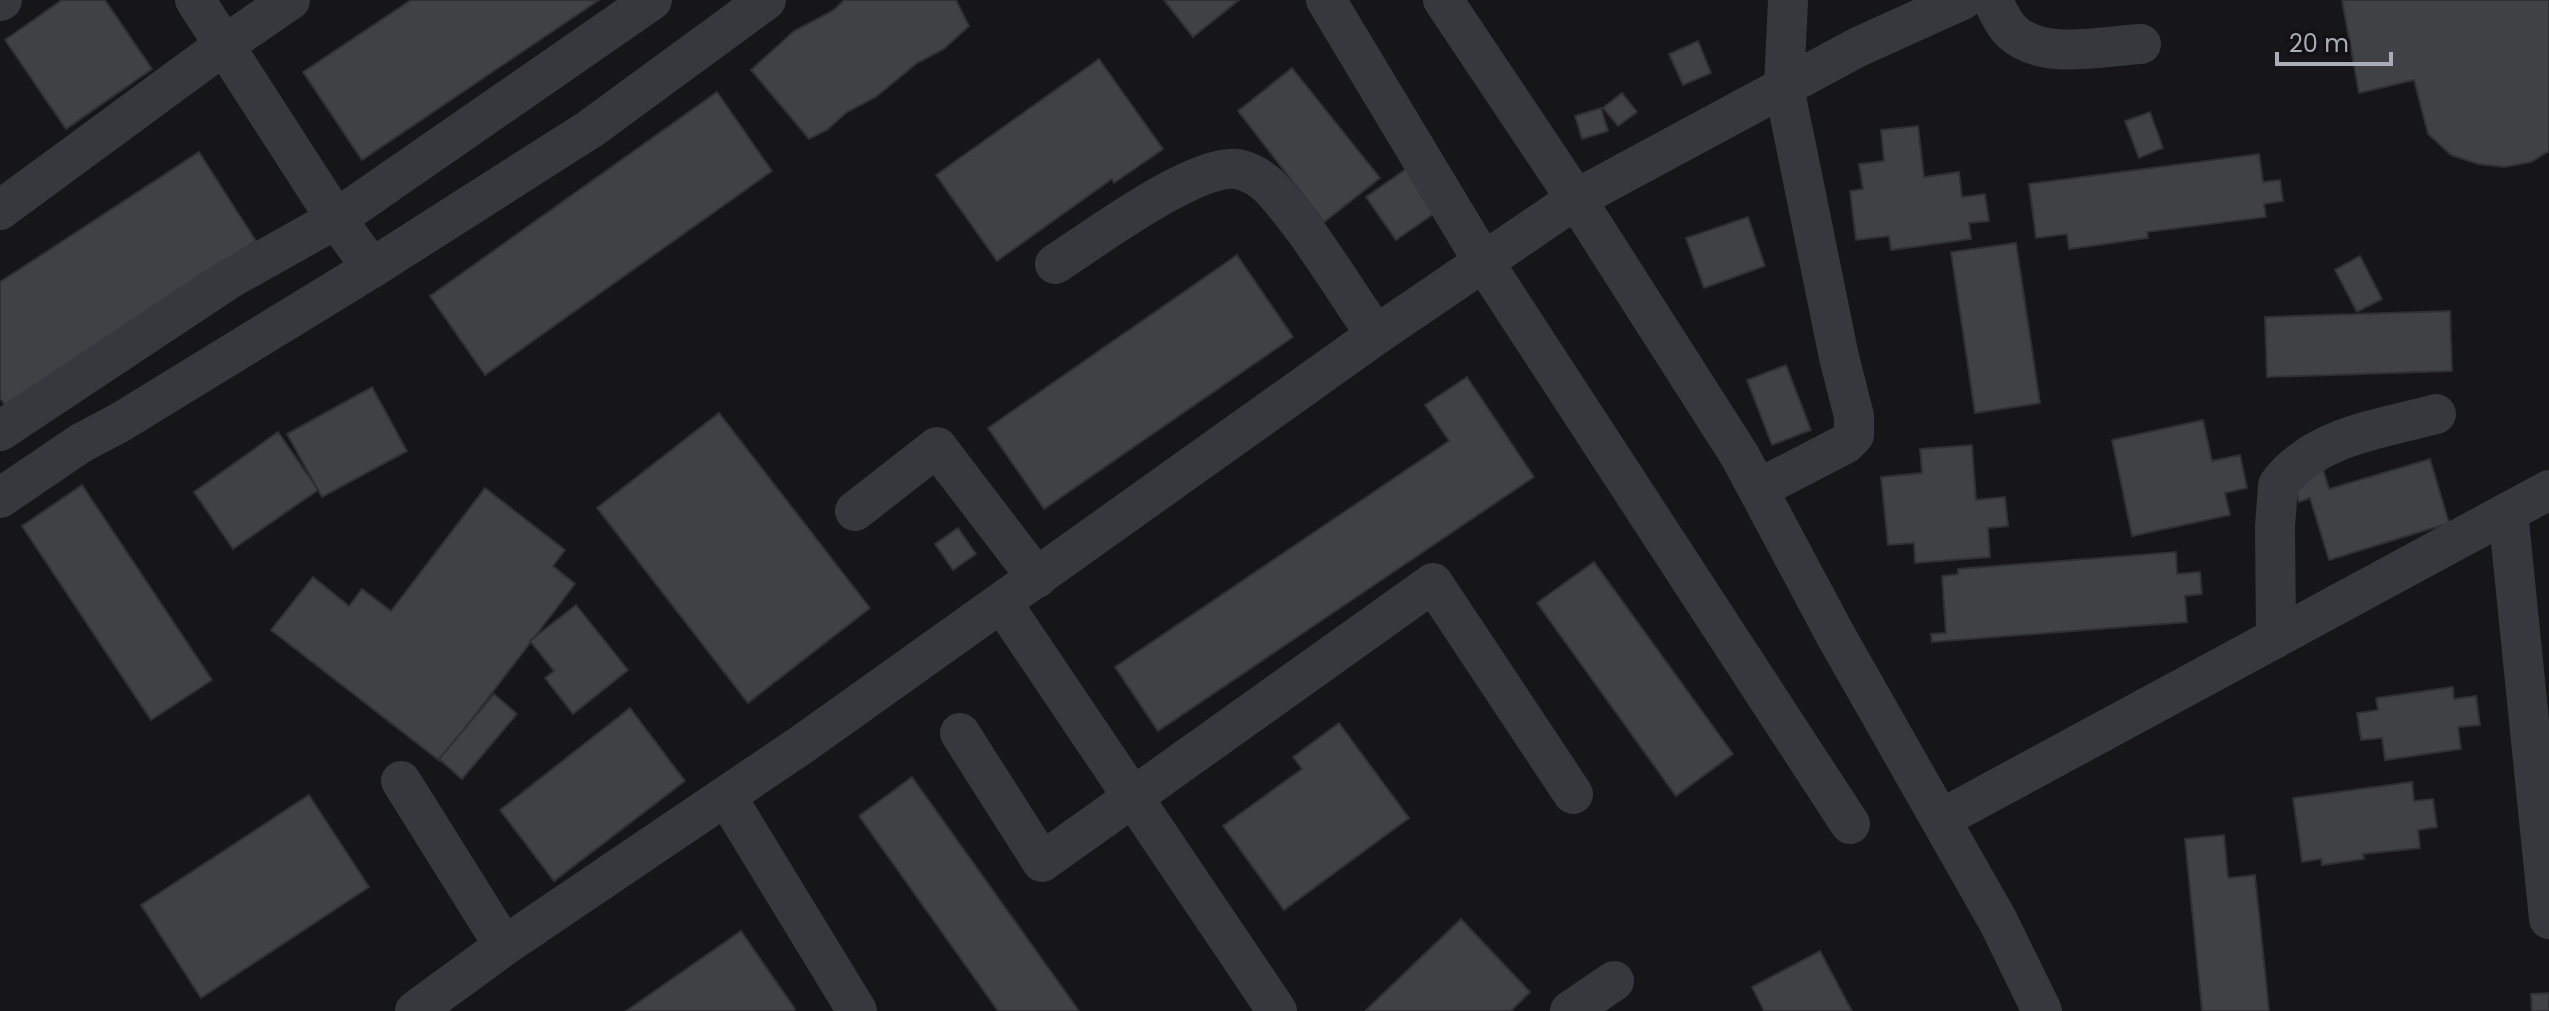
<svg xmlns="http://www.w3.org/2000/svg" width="2549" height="1011" viewBox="0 0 2549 1011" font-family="Poppins,sans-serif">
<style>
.building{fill:#404145;stroke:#303034;stroke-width:2}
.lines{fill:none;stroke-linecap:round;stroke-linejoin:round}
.minor{stroke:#37383d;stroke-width:40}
</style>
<rect width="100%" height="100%" fill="#161618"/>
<g class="building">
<polygon points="62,0 105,0 152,69 66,129 5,40"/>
<polygon points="411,0 599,0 362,160 303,72"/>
<polygon points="844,0 956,0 969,26 944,49 917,63 876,97 847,112 827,130 809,139 751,70 794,31 834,10"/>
<polygon points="1164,0 1239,0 1193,37"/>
<polygon points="2342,0 2549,0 2549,151 2531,162 2504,167 2478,164 2451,155 2428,134 2414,80 2359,93"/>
<polygon points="1698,41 1711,73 1683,85 1669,54"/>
<polygon points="1099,59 1163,149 1114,183 1112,179 997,261 936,175"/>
<polygon points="1292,68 1380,178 1324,222 1238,111"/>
<polygon points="717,92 772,171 485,375 430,296"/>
<polygon points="1622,93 1637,112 1618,126 1603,108"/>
<polygon points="1601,108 1608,131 1582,139 1575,116"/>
<polygon points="2150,112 2163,148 2139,158 2125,121"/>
<polygon points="1918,126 1924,177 1959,172 1962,197 1985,194 1989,221 1969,223 1971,239 1891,250 1889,236 1856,240 1850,191 1863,189 1859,164 1884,161 1881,130"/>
<polygon points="199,152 256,241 5,405 0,398 0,282"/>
<polygon points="2259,154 2263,182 2280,180 2283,201 2264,204 2266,217 2147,232 2148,238 2069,249 2067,234 2036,238 2029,184"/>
<polygon points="1406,169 1436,212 1396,240 1366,197"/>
<polygon points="1748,217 1765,266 1704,288 1686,238"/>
<polygon points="2016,243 2040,403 1975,413 1951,252"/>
<polygon points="1237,255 1293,337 1044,509 988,428"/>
<polygon points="2360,256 2382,299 2357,312 2335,270"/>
<polygon points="2450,311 2452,371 2267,377 2265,317"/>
<polygon points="1786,365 1811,430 1772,445 1747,380"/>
<polygon points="1467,377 1534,477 1158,731 1115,667 1449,441 1425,405"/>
<polygon points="372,387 407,451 322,497 287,434"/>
<polygon points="719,413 870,608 748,703 597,508"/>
<polygon points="2203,420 2212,461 2240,455 2247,488 2225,493 2230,515 2132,536 2112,440"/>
<polygon points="278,432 318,490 233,549 194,492"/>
<polygon points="1972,445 1976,500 2005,497 2008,526 1988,528 1990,557 1915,563 1914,543 1888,545 1881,477 1922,473 1920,449"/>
<polygon points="2319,456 2329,489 2430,459 2449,523 2329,560 2310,498 2299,502 2287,465"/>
<polygon points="82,485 212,680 151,720 22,526"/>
<polygon points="485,488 565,550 553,566 575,584 440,761 271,630 313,577 349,606 362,589 391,611"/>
<polygon points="958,528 976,554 953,570 935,544"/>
<polygon points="2176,552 2177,574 2200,572 2202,594 2185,596 2187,622 1932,642 1931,634 1946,633 1942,576 1958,574 1958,569"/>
<polygon points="1594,562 1733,754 1676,796 1537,603"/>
<polygon points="576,605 628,670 573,714 545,678 554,671 530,641"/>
<polygon points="2453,687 2454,699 2476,696 2480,725 2458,727 2461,749 2385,760 2382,738 2361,740 2357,713 2378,710 2376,698"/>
<polygon points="494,694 517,714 462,779 439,759"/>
<polygon points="630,708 685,781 554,881 500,810"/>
<polygon points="1339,723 1409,818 1284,910 1223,826 1302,769 1293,757"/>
<polygon points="912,777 1079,1011 998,1011 859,816"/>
<polygon points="2412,782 2414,801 2433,799 2437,827 2418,830 2420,848 2363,854 2364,859 2322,865 2321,859 2302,862 2293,798"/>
<polygon points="309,795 369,887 201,998 141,905"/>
<polygon points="2224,835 2228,878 2255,875 2269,1011 2202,1011 2185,839"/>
<polygon points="1461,919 1530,992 1511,1011 1365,1011"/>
<polygon points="741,931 795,1009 793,1011 626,1011"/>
<polygon points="1820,951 1852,1011 1764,1011 1752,987"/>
<polygon points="2549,993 2549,1011 2532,1011 2531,994"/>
</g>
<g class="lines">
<g class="minor">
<polyline points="195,0 336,219 372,268"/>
<polyline points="1326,0 1483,261 1850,824"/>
<polyline points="1443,0 1576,199 1740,456 1836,636 1998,921 2042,1011"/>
<path d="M1992,0C1998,10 2003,24 2012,32C2043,61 2102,46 2141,44"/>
<polyline points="0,1 2,0"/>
<polyline points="0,210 223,46 290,0"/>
<path d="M1055,264C1093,240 1194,164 1237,169C1248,171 1261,178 1269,186C1307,226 1343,288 1376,335"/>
<polyline points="0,431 229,279 336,219 652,0"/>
<polyline points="1758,489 1845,444 1854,435 1854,416 1839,357 1784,87 1788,0"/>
<polyline points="0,498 81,443 119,423 372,268 590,129 766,0"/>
<polyline points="855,511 937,447 1037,578"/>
<polyline points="2508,512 2549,919"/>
<polyline points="1002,603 1277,1011"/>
<path d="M2276,638L2275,527L2278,485C2314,436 2381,429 2436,414"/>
<polyline points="960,733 1042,862 1433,583 1573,794"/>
<polyline points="401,781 504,946"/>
<polyline points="726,796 857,1011"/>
<polyline points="1941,819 2549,490"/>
<polyline points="415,1011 504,946 804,743 1376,335 1576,199 1858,47 1962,0"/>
<polyline points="1570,1011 1614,981"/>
</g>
</g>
<path d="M2277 52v12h114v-12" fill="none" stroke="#a8adb8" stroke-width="4"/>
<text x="2289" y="52" font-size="24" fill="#a8adb8" stroke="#111113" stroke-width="6" paint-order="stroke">20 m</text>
</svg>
